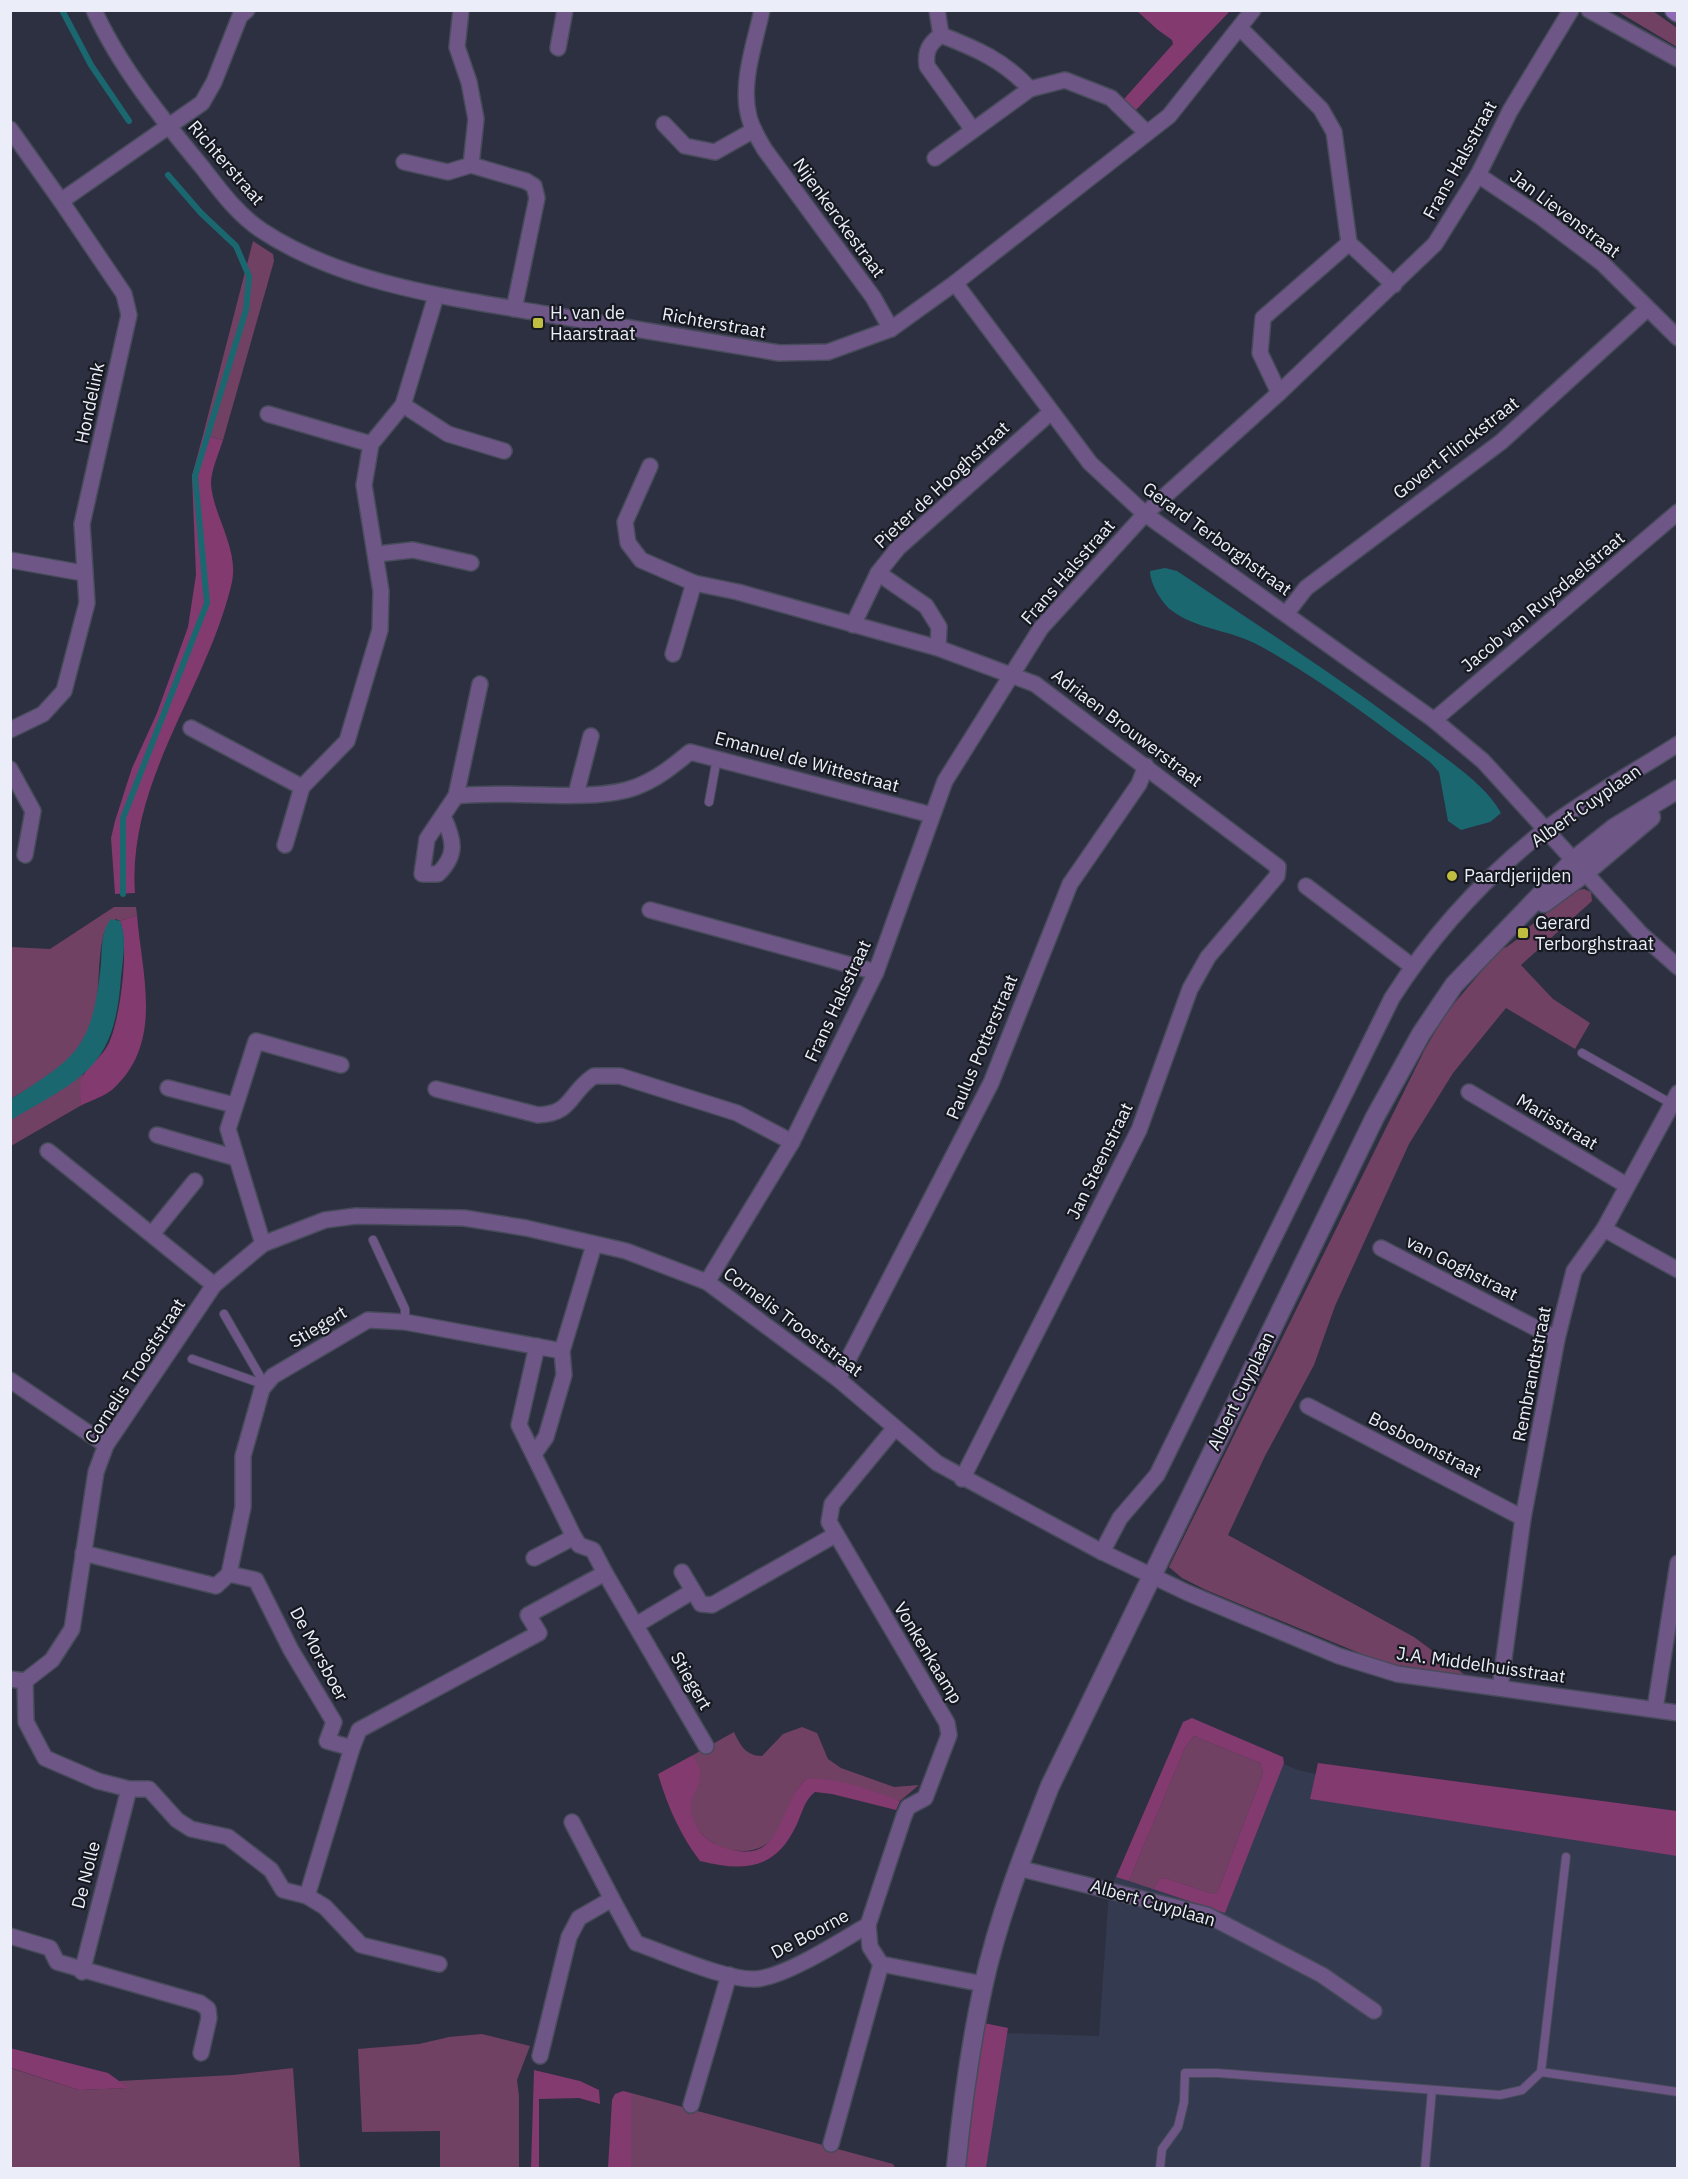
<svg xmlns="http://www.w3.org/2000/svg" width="1688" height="2179" viewBox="0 0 1688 2179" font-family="'IBM Plex Sans',sans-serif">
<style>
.built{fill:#343a4f}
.green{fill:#714163}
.forest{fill:#833a6f}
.water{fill:#1b6770}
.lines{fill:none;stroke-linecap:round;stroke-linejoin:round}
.stream{stroke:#1b6770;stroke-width:6}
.service-casing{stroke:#474b5a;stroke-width:10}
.minor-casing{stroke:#474b5a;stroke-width:18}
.tertiary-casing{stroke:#474b5a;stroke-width:21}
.secondary-casing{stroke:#474b5a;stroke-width:21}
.service{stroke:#6e5687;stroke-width:8}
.minor{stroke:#6e5687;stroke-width:15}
.tertiary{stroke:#6e5687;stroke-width:18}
.secondary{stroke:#8f68b6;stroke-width:18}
.poi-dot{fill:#c0be41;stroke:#171920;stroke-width:2}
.labels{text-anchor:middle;stroke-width:4.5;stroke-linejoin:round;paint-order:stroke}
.street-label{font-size:18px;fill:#ebeef9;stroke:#171920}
.poi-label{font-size:18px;fill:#ebeef9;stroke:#171920;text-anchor:start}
</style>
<rect width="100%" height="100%" fill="#2c3040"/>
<polygon class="built" points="1188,1726 1298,1770 1469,1809 1677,1833 1677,2168 986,2168 1005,2033 1099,2036 1109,1891"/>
<g class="green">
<polygon points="1617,11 1653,11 1677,28 1677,47"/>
<polygon points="253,241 273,254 274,261 223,440 203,435"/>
<polygon points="1584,889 1591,892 1592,901 1521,965 1553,999 1590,1023 1575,1049 1506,1008 1453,1073 1409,1144 1335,1306 1314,1365 1265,1456 1228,1535 1414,1637 1469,1678 1381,1662 1206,1590 1182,1578 1169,1567 1425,1049 1446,1013 1503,946 1505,948 1529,931 1529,927 1574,891"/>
<path d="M114,907H136L137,915L120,921L116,919C112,923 106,928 104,933C95,965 103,1002 88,1034C73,1065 38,1082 11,1099V947L50,949Z"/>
<polygon points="83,1074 80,1106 11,1146 10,1120"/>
<path d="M802,1727L817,1733L828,1759L841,1768L894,1787L919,1785L900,1801L806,1779C787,1797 788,1826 769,1842C743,1864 692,1843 690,1809C689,1788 703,1780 693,1755L734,1732C740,1745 746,1756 762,1756L783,1734Z"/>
<polygon points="1194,1736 1260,1763 1263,1773 1218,1891 1213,1894 1165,1878 1159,1879 1153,1889 1129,1881 1185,1748"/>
<polygon points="482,2034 530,2046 517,2080 519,2096 519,2168 418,2168 440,2167 440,2131 362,2132 358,2049 419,2044 449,2037"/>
<polygon points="10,2068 79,2090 128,2088 119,2081 233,2075 293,2068 300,2168 11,2168"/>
<polygon points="631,2093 893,2164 895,2168 631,2168"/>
</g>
<g class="forest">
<polygon points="1137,11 1230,11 1135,111 1124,99 1173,44 1172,40 1158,30"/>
<path d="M203,435L223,440C219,453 211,470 211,484C213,515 239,549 232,582C208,687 127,781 135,893L115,894L111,838L115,821L132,768L157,713L188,627L196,575L192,476Z"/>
<path d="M137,915C142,976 164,1042 113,1089C105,1096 90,1101 80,1106C81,1098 79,1080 84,1074C91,1064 102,1056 108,1045C120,1022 130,945 120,921Z"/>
<polygon points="1192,1718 1283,1757 1284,1763 1225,1913 1153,1889 1159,1879 1165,1878 1213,1894 1218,1891 1263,1773 1260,1763 1194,1736 1185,1748 1129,1881 1116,1877 1183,1722"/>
<path d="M693,1755C695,1760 699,1767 700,1772C701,1787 688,1798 691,1812C695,1829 704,1840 720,1846C785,1870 775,1809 806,1779C838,1777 870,1790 900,1801L896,1810L832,1794L815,1792C805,1799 802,1813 797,1824C776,1870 744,1872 700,1861C680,1835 667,1805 658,1774Z"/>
<polygon points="1318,1763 1677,1811 1677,1856 1310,1799"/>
<polygon points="979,2022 1008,2028 986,2168 962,2168"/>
<polygon points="10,2048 108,2073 129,2088 79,2090 11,2068"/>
<polygon points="534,2070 580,2081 599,2090 600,2104 579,2098 539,2099 539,2168 531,2168"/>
<polygon points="623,2091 631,2093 631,2168 608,2168 612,2100 615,2094"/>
</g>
<g class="water">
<path d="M1165,568L1177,571C1260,627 1345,681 1424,742C1450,762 1485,784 1501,813L1490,822L1461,830L1448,821L1439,772L1430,762C1375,722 1320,679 1260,646C1232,630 1197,630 1171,610C1161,602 1150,583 1150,571Z"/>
<path d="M111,919L120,921C127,938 123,958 121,976C115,1068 84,1077 11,1120V1099C79,1056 92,1047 101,964C102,949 101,931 111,919Z"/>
</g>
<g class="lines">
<g class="stream">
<polyline points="62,10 91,65 129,121"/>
<polyline points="123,894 123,818 207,603 195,476 246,310 249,276 236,246 201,213 168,175"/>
</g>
<g class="service-casing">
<g id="service">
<polyline points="709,802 717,758"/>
<polyline points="1582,1053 1672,1104"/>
<polyline points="373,1240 405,1309 405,1322"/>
<polyline points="192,1359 265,1385 224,1314"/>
<polyline points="1541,2072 1566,1857"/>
<polyline points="1160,2168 1162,2149 1178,2127 1184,2102 1185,2073 1217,2073 1500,2095 1522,2090 1541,2072 1678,2092"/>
<polyline points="1425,2168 1432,2090"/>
</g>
</g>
<g class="minor-casing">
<g id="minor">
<path d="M94,10C119,66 163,120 202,167C219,189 237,214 261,230C342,284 452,298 546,314C624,327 702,340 779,353L828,352L891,329L955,283L1169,116L1253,10"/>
<polyline points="461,10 457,47 469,82 476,119 471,165"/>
<path d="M762,10C755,43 740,83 749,117C752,129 759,140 765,150L873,297L891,329"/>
<polyline points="937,10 941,35"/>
<polyline points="1589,10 1678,59"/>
<polyline points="1240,28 1321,109 1334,132 1349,243 1394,285"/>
<path d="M941,35C929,44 925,51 927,66L973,130"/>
<path d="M941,35C975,48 1005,61 1030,89"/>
<polyline points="558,48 565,10"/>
<polyline points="664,124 685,146 715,152 754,130"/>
<polyline points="10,129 61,201"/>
<polyline points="935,158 1030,89 1065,80 1111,98 1147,133"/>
<polyline points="404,162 448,172 471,165 526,181 534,186 537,198 514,309"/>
<polyline points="1478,175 1541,217 1602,263 1678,338"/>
<polyline points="955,283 1090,463 1145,514 1434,720 1483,761 1641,934 1678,967"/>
<polyline points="1279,393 1260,353 1263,318 1349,243"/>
<polyline points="403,405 448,434 504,451"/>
<polyline points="268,414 371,444"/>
<polyline points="650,466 625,522 628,543 641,560 694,583 738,592 938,648 1035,684 1278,867 1277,876 1208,957 1190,989 1139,1130 962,1479"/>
<polyline points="377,554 413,550 471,563"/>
<polyline points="10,560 83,573"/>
<polyline points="878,573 926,606 939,627 938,648"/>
<polyline points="1286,614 1306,588 1501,442 1647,309"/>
<polyline points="853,625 878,573 898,548 1050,413"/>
<polyline points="673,654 694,583"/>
<polyline points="1434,720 1678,512"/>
<polyline points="191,728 302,787 285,845"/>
<polyline points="10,730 43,714 64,691 87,603 82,524 129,315 124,294 61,201 202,103 214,82 240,16 247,10"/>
<polyline points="10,769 33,811 25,855"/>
<polyline points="302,787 347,741 380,630 381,591 364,485 371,444 403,405 436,296"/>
<polyline points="576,794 591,736"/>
<path d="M456,796C507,789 591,804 636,787C657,779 673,766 690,752L932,815"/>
<path d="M443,816C454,840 458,854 438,874H422L427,839L456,796L480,684"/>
<polyline points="1306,886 1413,967"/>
<polyline points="650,910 876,972"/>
<polyline points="168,1088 234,1105"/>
<path d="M436,1089L538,1115C573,1114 569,1092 594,1076H620L737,1113L792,1142"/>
<polyline points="1469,1092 1626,1185"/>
<polyline points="157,1135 236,1158"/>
<polyline points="48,1151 214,1285"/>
<polyline points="1604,1229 1678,1270"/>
<polyline points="152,1234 195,1181"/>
<polyline points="263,1244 228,1129 256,1041 341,1065"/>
<polyline points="1381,1248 1557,1339"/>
<polyline points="707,1282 792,1142 876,972 945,781 1041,628 1145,514 1279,393 1435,244 1478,175 1510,111 1571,10"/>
<polyline points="838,1379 991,1083 1070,884 1139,784 1146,766"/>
<polyline points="10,1380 106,1445"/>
<polyline points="1308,1406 1523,1518"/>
<polyline points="894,1429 832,1504 829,1522 947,1723 949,1735 925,1798 908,1807 904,1816 868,1925 870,1947 881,1964 983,1984"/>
<polyline points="534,1454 546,1437 564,1375 562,1351 594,1245"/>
<path d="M1102,1552L1120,1518L1157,1475L1392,998C1434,932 1485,877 1546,829C1587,798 1634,772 1678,744"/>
<polyline points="83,1553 216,1586 229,1574 243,1507 243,1456 262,1389 273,1376 368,1320 405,1322 562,1351"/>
<polyline points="534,1558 574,1537 519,1425 537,1346"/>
<polyline points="682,1572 701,1604 712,1605 835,1535"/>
<polyline points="605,1573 706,1746"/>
<polyline points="229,1574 256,1580 291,1650 334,1722 327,1741 352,1748 359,1730 539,1633 528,1615 605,1573 593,1550 579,1545 574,1537"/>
<polyline points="636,1625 693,1591"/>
<polyline points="10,1679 25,1681 52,1660 72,1629 96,1472 106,1445 214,1285 263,1244 325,1220 356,1216 464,1218 526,1228 626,1251 707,1282 838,1379 937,1463 1102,1552 1188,1593 1339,1656 1397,1674 1678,1713"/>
<polyline points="25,1681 26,1722 45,1758 98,1781 129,1789 149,1789 177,1820 191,1829 228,1837 271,1870 283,1890 307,1896 325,1907 361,1945 439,1964"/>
<polyline points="1500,1688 1523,1518 1557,1339 1574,1271 1604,1229 1678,1093"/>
<polyline points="1655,1709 1678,1563"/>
<polyline points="572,1822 612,1899"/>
<polyline points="1018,1868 1207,1915 1322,1975 1374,2011"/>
<polyline points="307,1896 352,1748"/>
<polyline points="10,1936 50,1948 57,1962 200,2003 208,2009 209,2018 201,2053"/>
<polyline points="82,1972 129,1789"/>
<path d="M540,2056L569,1937L579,1918L612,1899L636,1943C666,1953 727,1981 756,1979C785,1977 841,1941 868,1925"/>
<polyline points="691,2105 729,1975"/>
<polyline points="831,2144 881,1964"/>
</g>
</g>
<g class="tertiary-casing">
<g id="tertiary">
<polyline points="1544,903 1586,872 1651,817"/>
<path d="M956,2168C962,2107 970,2047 983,1987C998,1918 1024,1852 1050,1786L1375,1117L1421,1034L1454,985L1574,860L1614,828L1678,789"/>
</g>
</g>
<g class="secondary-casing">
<polyline id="secondary" points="1674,10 1678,13"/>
</g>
<use href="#service" class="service"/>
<use href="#minor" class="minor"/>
<use href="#tertiary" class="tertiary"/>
<use href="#secondary" class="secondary"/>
</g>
<g class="poi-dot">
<rect x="532" y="317" width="12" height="12" rx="3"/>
<circle cx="1452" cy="876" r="6"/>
<rect x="1517" y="927" width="12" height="12" rx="3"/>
</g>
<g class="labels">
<g class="street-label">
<text transform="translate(1460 160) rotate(-61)" y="6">Frans Halsstraat</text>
<text transform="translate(226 163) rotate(49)" y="6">Richterstraat</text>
<text transform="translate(1565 214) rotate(37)" y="6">Jan Lievenstraat</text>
<text transform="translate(839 218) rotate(54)" y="6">Nijenkerckestraat</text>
<text transform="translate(714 323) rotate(10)" y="6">Richterstraat</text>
<text transform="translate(90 403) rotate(-78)" y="6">Hondelink</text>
<text transform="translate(1456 448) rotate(-38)" y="6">Govert Flinckstraat</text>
<text transform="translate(942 485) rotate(-43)" y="6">Pieter de Hooghstraat</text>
<text transform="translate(1217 539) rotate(36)" y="6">Gerard Terborghstraat</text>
<text transform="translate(1068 572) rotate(-49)" y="6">Frans Halsstraat</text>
<text transform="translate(1543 602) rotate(-40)" y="6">Jacob van Ruysdaelstraat</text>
<text transform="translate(1127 728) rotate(37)" y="6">Adriaen Brouwerstraat</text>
<text transform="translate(807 762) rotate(15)" y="6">Emanuel de Wittestraat</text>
<text transform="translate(1586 806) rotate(-35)" y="6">Albert Cuyplaan</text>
<text transform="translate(838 1001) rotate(-65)" y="6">Frans Halsstraat</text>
<text transform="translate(982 1047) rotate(-67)" y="6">Paulus Potterstraat</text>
<text transform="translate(1557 1122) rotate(31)" y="6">Marisstraat</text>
<text transform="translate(1100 1161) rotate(-64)" y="6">Jan Steenstraat</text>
<text transform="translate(1462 1268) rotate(27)" y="6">van Goghstraat</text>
<text transform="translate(793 1322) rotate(37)" y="6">Cornelis Trooststraat</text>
<text transform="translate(318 1327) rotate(-31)" y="6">Stiegert</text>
<text transform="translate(135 1371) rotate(-57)" y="6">Cornelis Trooststraat</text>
<text transform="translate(1532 1374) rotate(-79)" y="6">Rembrandtstraat</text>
<text transform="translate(1241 1391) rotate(-64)" y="6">Albert Cuyplaan</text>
<text transform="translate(1425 1445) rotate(27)" y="6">Bosboomstraat</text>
<text transform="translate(928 1653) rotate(59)" y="6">Vonkenkaamp</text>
<text transform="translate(319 1654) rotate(62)" y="6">De Morsboer</text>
<text transform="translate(1481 1665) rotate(8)" y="6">J.A. Middelhuisstraat</text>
<text transform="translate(691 1681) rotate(60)" y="6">Stiegert</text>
<text transform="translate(86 1875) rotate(-76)" y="6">De Nolle</text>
<text transform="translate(1153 1903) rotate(16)" y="6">Albert Cuyplaan</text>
<text transform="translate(810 1934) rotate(-28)" y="6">De Boorne</text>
</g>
<g class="poi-label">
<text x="550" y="319">H. van de<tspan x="550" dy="21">Haarstraat</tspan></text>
<text x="1464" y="882">Paardjerijden</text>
<text x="1535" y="929">Gerard<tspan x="1535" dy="21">Terborghstraat</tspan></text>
</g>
</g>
<rect width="1688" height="2179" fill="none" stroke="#ebeef9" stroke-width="24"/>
</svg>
